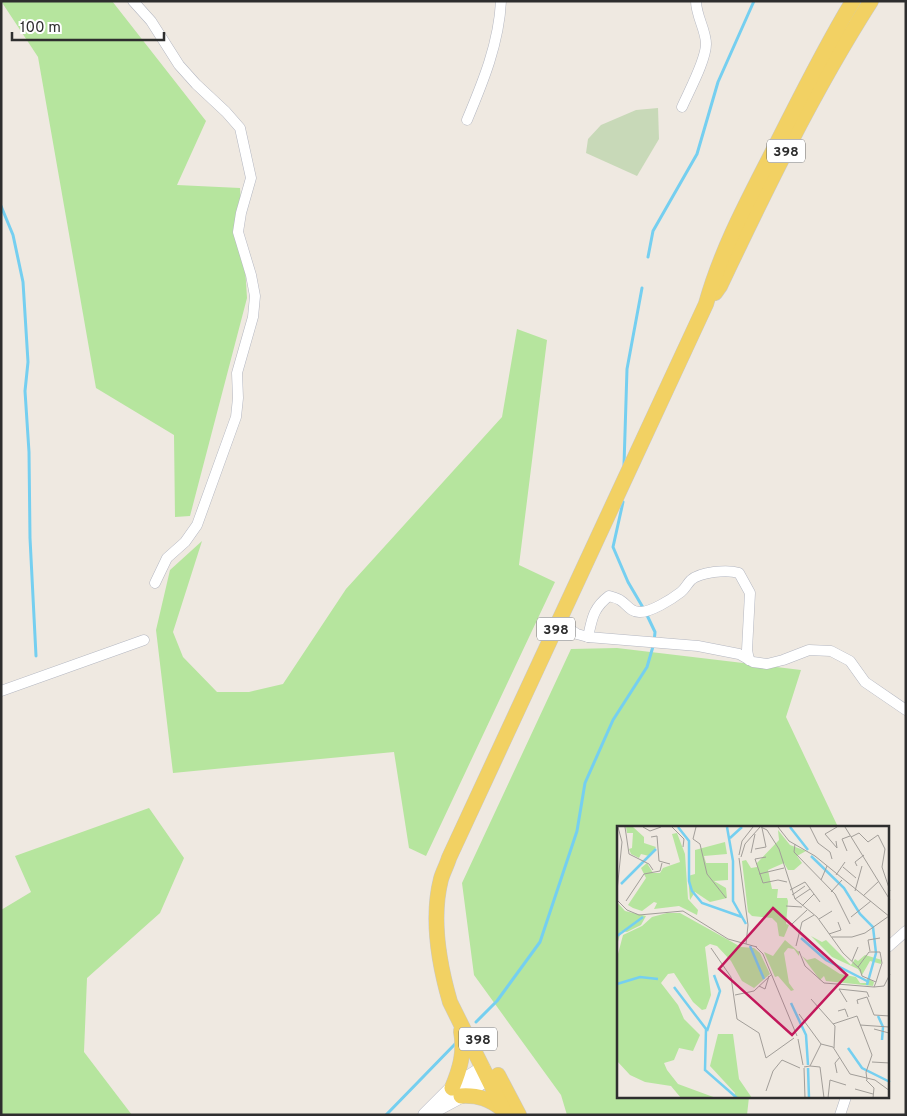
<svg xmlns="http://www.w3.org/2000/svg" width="907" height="1116" viewBox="0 0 907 1116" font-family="Overpass,sans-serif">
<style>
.green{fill:#b6e59e}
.cemetery{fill:#c8d9b8}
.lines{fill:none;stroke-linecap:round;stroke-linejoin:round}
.stream{stroke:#75cff0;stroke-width:3}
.street-casing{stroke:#b4b7c1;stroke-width:11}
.secondary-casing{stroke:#b4b7c1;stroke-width:15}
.primary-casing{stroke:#c9c9c9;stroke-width:16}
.street{stroke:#fff;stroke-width:10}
.secondary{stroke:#fff;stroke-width:14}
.primary{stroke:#f2d163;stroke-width:15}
.labels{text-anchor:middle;stroke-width:4;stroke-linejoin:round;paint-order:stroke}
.shield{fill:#fff;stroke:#6d6d6d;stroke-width:1}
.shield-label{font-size:14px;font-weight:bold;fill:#2e2e2e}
.inset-river{fill:none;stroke:#75cff0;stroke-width:2.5}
.inset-road{fill:none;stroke:#a29e99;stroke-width:1}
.view{fill:#c2185b;fill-opacity:0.15;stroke:#c2185b;stroke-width:2.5}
.inset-edge{fill:none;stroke:#2e2e2e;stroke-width:2.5}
</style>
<rect width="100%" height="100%" fill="#efe9e1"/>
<g class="green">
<polygon points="1,1 112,1 206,121 177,185 240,188 247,298 190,516 175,517 174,435 96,388 38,57"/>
<polygon points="517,329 547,340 519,565 555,582 426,856 409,848 394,752 173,773 156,630 170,570 202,541 173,632 183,657 217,692 249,692 283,684 346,589 502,417"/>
<polygon points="617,648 801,670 786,717 838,827 618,827 618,1097 749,1097 747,1115 567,1115 561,1095 474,975 462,883 571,649"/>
<polygon points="149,808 184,858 160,913 87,978 84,1052 132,1115 1,1115 1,910 31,892 15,856"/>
</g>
<polygon class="cemetery" points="658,108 659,139 637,176 586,153 588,139 601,125 636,110"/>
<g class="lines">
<g class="stream">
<polyline points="1,206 13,235 23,282 28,362 25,391 29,452 30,538 36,656"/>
<polyline points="648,257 653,231 697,154 718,82 754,1"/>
<polyline points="624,465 627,369 642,288"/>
<polyline points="476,1022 497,1001 540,942 577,831 585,783 613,720 647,667 654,643 655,632 645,611 628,582 613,547 623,502"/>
<polyline points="386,1115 457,1042"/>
</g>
<g class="street-casing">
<g id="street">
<polyline points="133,1 151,21 179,65 196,84 226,112 240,128 251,178 241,213 238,232 251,275 255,296 253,317 237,373 238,398 236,417 197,525 185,542 167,558 155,583"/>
<path d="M682,107C689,91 706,60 706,44C706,30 696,16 696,1"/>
<path d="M467,120C483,82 499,43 501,1"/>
<polyline points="559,622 577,634 588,637 698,646 739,654 753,662 767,664 783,660 809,650 831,651 850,661 865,682 906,710"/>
<path d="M588,637C592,619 593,608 609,596C612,597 617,598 620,600C627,604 630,612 639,612C650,613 672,599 681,592C685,589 687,584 691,580C700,572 727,569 739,573L750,593L747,650L749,660"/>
<polyline points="1,691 144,640"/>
<polyline points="888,947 906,931"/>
<polyline points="840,1115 846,1097"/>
</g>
</g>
<g class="secondary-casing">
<g id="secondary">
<polyline points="435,1110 461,1096 488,1078"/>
<polyline points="425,1115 452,1088 483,1068"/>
</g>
</g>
<g class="primary-casing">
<g id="primary">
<path d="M715,293L720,286C766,189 813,92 871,1"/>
<polyline points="498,1075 519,1115"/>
<path d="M452,1088C460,1069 465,1052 461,1031"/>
<path d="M461,1096C478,1095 490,1099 503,1110"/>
<path d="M506,1115L450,1002C439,964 431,918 441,879C443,872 447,865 449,858L706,304C721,250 747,202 772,153C798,102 823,50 853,1"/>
</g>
</g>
<use href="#street" class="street"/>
<use href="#secondary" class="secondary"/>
<use href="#primary" class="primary"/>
</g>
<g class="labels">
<g class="shield">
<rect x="767" y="139.5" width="38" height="23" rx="4"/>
<rect x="537" y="617.5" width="38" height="23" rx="4"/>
<rect x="459" y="1027.5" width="38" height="23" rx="4"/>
</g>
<g class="shield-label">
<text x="786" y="156">398</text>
<text x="556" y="634">398</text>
<text x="478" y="1044">398</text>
</g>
</g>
<g transform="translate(617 826)">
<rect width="272" height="272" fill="#efe9e1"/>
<path d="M9,1H16L27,11V17L39,21L32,30L24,28L22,32L14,28L12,23L15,22L16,7H10ZM161,4L173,19L189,25L180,30L185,37L177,44H171L167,37L151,44L155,63H161L160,72H170L171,75L169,98L172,99L167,111L162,110L160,97L155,92L135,90L131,86L125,35L129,34L134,42L140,41V37L162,14ZM60,7L68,28L71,73L81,84L80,89L62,80L37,83L40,77L37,76L25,85L16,82L11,79L29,52L24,42L30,37L36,47H43L46,42L63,36L55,8ZM108,16L110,28L87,30L89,37H111V54L97,55L109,62L110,72L93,76L78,66L73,74L71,50L78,48V24ZM0,76L8,85L29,90L24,99L10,106L4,105L0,119ZM50,87H63L124,121L137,122L143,127L153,148L137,162L125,155L114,135L100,120L93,118L88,121L94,169L89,183L85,184L76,176L57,147L51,148L44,157L61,179L67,193L83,209L76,225L62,222L57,234L47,237L50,244L61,258L99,272H64L54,260L28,256L13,249L0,235L1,128L6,109L25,100L35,91ZM194,110L205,116L209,114L234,139L238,133L241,135L248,129L265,134L264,138L253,135L245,149L241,143L215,131ZM168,114L182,126V130L177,123L171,122L167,127L172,157L177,164L174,165L161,150L158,151L147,126L156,130ZM185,130L190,134L198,132L223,148L239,151L243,157H249L251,152L257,156L256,160L209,155L207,150L203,154ZM101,208H116L122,253L135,272H116L118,267L93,240Z" fill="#b6e59e"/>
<path class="inset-river" d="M61,1L72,15V55L75,65L85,77L125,91M110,1L116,35V75L129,98M173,1L191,24M113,12L125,1M194,30L227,62L243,88L256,101L259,127L250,159M4,58L39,23M0,110L26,91M184,112L209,134L250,155M133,120L147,153M0,158L23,151L41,153M57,161L89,203L88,244L120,272M174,177L189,209L191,239M261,190L266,201L265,214M90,205L103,165L97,149M231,222L245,242L273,256M191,242L192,272"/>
<path class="inset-road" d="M8,1L12,28L32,38L36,44M26,1L33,5L44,1M55,1L67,13L66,21M79,1L76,13L83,18L90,48L109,72M144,1L150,4L162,23L178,73L200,91L226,127L243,143L245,150L259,156L257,161L207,157L188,140L182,125M161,1L172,15L198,30L273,91M193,1L201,17L213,26L215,33M228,1L273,74M34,11L40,10L42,35L53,38M234,11L242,7L251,16L261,9L268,23L265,41L273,65M219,15L220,22L208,8L220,1M178,18L177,26L218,68L233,98M138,23L149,21L145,2M230,25L225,13L233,10M134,27L138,8M122,29L125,15L136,1M124,31L128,18L143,1M149,31L138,33L146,57L161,54L170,56M122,32L131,99L129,118M240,40L238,36L247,29M226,41L239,52M142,48L167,42M219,49L228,36M204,54L210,40M173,64L188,56L197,68M0,65L5,16L1,1M238,65L245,40M214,66L225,54M175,69L188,60M246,70L262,55M178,73L193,63M0,74L10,84L22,89L66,85L111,113L140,121M9,75L27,48L43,45L45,37M169,80L185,81M185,80L197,68L203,76M234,91L254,75M202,93L215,85M175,98L190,84M212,108L224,104L221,96M215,111H235L248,107L272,90M138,120L146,128L180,210M179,120L185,96L197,89M94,122L114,151L120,193L142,207L149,232L177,212M253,125L251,114L263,112M235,135L241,121M241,141L252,126H263L265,137L259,156M142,160L148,163L152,150M257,161L267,160L273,148M118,169L137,165L154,149M194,173L218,200L217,222M230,176L222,163L250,166L252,171M241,178L240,174L250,171L257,189L273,190M221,185L228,183L231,191M182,188L204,218M216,198L240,190L255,229L249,246L250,254M243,199L272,201M257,203L272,207M181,213L186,239M255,236L273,237M193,240L203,241L207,272M187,241L193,240L204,218L216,221L233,248L258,254L273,265M187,242L188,272M220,247L218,237L223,231M249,254L257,262L256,272M238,263L256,268M149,265L156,245L165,234L183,242M211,272L213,254L229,259"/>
<path class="view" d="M156,82L230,149L175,209L102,143Z"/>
<rect width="272" height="272" class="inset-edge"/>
</g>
<rect width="907" height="1116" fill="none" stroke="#2e2e2e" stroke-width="5"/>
<path d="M12 32v8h152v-8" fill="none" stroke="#2e2e2e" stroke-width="2.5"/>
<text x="20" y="32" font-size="15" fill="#2e2e2e" stroke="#ffffff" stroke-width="4" paint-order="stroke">100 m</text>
</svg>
